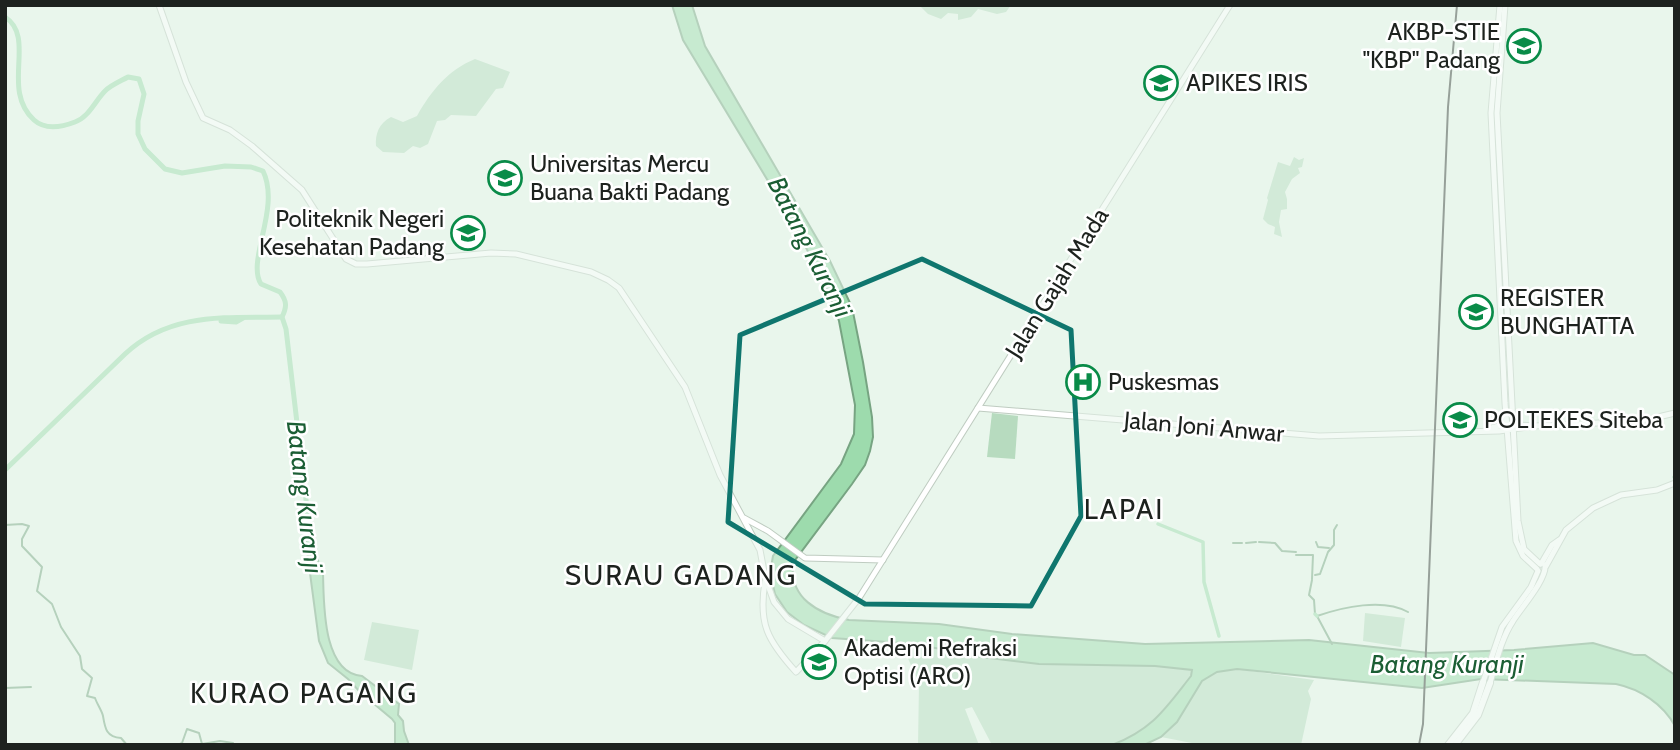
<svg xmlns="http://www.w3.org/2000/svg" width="1680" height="750" viewBox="0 0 1680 750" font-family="Cabin,sans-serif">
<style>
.green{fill:#b7dbbf}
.water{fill:#9ddbad;stroke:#77a482;stroke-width:2}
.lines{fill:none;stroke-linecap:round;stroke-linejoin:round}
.stream{stroke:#77a482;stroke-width:2}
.canal{stroke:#9ddbad;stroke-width:3.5}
.river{stroke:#9ddbad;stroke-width:5}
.major-casing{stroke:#bfccc1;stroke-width:7}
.highway-casing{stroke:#bfccc1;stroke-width:8}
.major{stroke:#fff;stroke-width:5}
.highway{stroke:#fff;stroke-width:6}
.rail{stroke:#323833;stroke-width:2}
.marked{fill:none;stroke:#0f766e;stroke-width:5;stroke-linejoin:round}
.labels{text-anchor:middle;stroke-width:5;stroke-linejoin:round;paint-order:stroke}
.poi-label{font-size:24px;fill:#1d221e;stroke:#fff;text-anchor:start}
.street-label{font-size:24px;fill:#1d221e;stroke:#fff}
.water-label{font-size:26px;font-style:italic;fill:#1b5e34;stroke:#fff}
.quarter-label{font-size:28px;letter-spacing:2px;fill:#1d221e;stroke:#fff}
</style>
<rect width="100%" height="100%" fill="#e9f6ec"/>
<g class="green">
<polygon points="919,5 1011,5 1006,12 997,14 978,9 971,17 958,20 958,14 948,13 941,19 928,14"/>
<path d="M475,59L510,72L503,88L496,89L476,116L451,115L445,120L437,121L428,144L420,148L413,146L404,153L383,152L376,146C375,134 379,123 391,117L403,122L417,116C431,91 448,70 475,59Z"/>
<polygon points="1294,157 1299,160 1304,158 1302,167 1298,168 1300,173 1292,179 1285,192 1287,199 1287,209 1281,210 1279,222 1282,237 1274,234 1275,227 1268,224 1263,219 1268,200 1267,198 1278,162 1290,166"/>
<polygon points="992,413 1018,416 1015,459 987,457"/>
<polygon points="1365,613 1405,618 1401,647 1363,641"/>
<polygon points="372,622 419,630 412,670 364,660"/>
<polygon points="901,643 1039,664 1155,666 1192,670 1191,676 1159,715 1136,735 1112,745 992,745 972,707 965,709 979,745 918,745 919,683"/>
<polygon points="1237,669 1314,680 1308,691 1311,699 1301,745 1202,745 1161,737 1177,722 1201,681 1217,672"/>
</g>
<g class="water">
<path d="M672,5H692L705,46L830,261L852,307L863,362L872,417L873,437L870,451L865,465L852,484L793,563C789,598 818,614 849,620L939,624L1012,634L1145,644L1309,640L1429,653L1514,650L1593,643L1634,655H1645L1675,675V726C1663,704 1640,689 1616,684L1481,679L1422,688L1237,669L1217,672L1202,681L1177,722L1161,737L1144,745H1112C1153,729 1165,709 1191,676L1192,670L1155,666L1039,664L957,654L942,649L901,643L832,638L804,625L787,612L775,594L770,573L773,556L841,464L854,434L855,405L839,321L828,291L794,224L683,40Z"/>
<path d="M304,528L313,529L319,566L323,574C324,602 322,673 362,676L399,704L398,715L403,721L404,731L409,745H395V723L392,719L361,693L348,679L328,663L319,641Z"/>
</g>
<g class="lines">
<g class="stream">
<path d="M5,525L22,524L29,526L22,539V546L42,567L37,591L52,604L61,627L80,656L82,669L92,678L87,696L95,698C97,704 102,711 103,716C105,728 106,737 121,738L127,745"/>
<polyline points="1259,542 1275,543 1282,551 1296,552"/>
<polyline points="1316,542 1318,547 1329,548"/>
<polyline points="1233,543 1242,543"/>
<polyline points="1246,543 1256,542"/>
<polyline points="1296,555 1313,555 1312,579"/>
<polyline points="1315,575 1320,574 1328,552 1334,545 1334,530 1337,525"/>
<polyline points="1312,580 1309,595 1314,600 1315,614"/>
<path d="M1332,644L1317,616C1343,607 1383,598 1408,612"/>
<polyline points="5,688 31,687"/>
<polyline points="178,745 182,743 187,729 199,733 202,744 220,741 233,743"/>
</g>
<g class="canal">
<polyline points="1674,477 1675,478"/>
<polyline points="1158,524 1203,542 1204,582 1219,636"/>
<polyline points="1315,614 1317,616"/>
</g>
<g class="river">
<path d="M5,17C37,38 0,89 34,120C45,130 62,127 75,122C89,117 95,101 105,91C111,85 121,81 128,77L139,79L144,94L138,121V134L145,149L165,169L182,173L225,166L251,167L263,171C281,208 246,261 261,284L280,292C287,301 287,307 282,317L286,329L310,534"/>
<polyline points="221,321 236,322 243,318"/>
<path d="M5,470L125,354C170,312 225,318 282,317"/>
</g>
<g class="major-casing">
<g id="major">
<polyline points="159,5 186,82 203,118 230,130 252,146 302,190 346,259 356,264 367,264 491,253 516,254 591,272 608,280 619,288 685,387 720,475 760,550 765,577 774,602 788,619 825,641"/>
<polyline points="1500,5 1491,113 1505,403 1516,541 1523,556 1537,569"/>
<polyline points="1505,5 1497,113 1518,521 1524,549 1540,564"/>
<polyline points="978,408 1319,436 1499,431 1534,426"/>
<polyline points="1487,429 1507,424 1534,426 1641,421 1675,413"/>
<polyline points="744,518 768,531 805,558 883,560"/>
<polyline points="1541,564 1552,545 1559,540"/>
<polyline points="1546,566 1566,530 1593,508 1621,495 1657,490 1675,483"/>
<path d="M765,582C758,624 768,641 796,672L825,641L859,598L1230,5"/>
<polyline points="1483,682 1502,627 1531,587 1538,571"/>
<path d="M1490,683C1496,663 1501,639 1513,621C1521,608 1547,579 1545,565"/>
</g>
</g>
<g class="highway-casing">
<g id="highway">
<polyline points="1448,745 1473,713 1483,682"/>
<polyline points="1455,745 1478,715 1490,683"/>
</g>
</g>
<use href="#major" class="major"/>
<use href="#highway" class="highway"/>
<polyline class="rail" points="1419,745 1423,724 1448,107 1457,5"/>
</g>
<path d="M0 0H1680V750H0ZM922,259L1071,330L1081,516L1031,606L865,604L728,522L740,335Z" fill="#e9f6ec" fill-opacity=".55" fill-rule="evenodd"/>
<path class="marked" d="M922,259L1071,330L1081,516L1031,606L865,604L728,522L740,335Z"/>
<defs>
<g id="university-ring" transform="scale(1.75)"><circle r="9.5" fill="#fff" stroke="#098b48" stroke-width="1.5"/><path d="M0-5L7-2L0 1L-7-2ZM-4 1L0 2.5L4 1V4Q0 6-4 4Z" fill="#098b48"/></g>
<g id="hospital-ring" transform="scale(1.75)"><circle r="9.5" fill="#fff" stroke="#098b48" stroke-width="1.5"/><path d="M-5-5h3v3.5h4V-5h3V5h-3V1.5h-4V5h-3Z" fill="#098b48"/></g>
</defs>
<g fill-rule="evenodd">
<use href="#university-ring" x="1524" y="46"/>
<use href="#university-ring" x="1161" y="83"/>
<use href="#university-ring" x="505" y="178"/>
<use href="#university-ring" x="468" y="233"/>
<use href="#university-ring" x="1476" y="312"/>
<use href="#hospital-ring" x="1083" y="382"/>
<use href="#university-ring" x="1460" y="420"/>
<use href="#university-ring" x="819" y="662"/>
</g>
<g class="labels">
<g class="poi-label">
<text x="1500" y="40" text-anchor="end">AKBP-STIE<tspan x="1500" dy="28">"KBP" Padang</tspan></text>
<text x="1186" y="91">APIKES IRIS</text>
<text x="530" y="172">Universitas Mercu<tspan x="530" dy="28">Buana Bakti Padang</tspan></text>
<text x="444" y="227" text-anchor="end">Politeknik Negeri<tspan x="444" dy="28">Kesehatan Padang</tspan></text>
<text x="1500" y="306">REGISTER<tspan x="1500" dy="28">BUNGHATTA</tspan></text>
<text x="1108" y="390">Puskesmas</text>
<text x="1484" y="428">POLTEKES Siteba</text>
<text x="844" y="656">Akademi Refraksi<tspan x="844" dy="28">Optisi (ARO)</tspan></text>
</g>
<g class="street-label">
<text transform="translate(1057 283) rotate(-58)" y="8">Jalan Gajah Mada</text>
<text transform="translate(1204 427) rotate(5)" y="8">Jalan Joni Anwar</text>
</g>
<g class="water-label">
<text transform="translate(810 247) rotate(63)" y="9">Batang Kuranji</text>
<text transform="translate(305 497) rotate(83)" y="9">Batang Kuranji</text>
<text x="1447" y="673">Batang Kuranji</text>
</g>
<g class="quarter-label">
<text x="1124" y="519">LAPAI</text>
<text x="681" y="585">SURAU GADANG</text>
<text x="304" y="703">KURAO PAGANG</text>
</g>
</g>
<rect width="1680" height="750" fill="none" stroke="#1d221e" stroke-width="14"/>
</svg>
